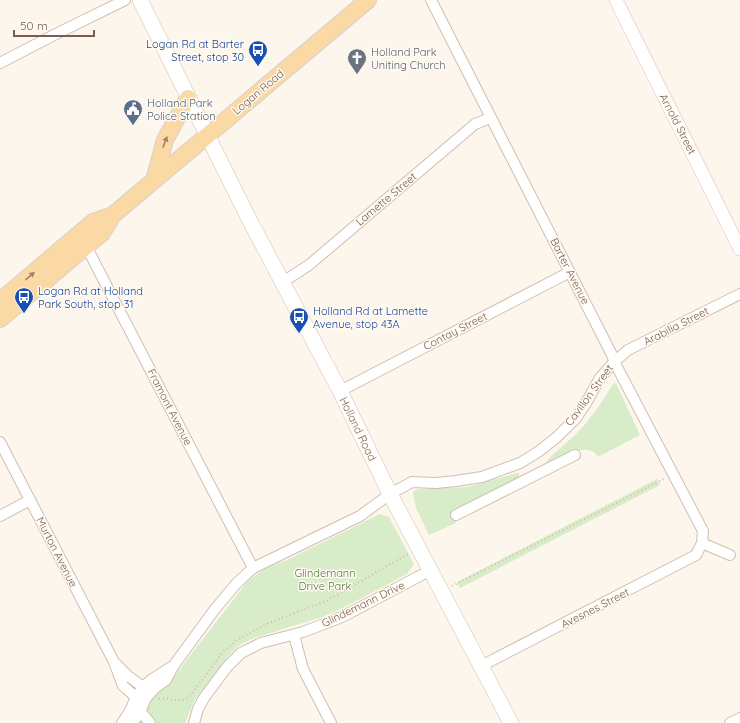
<svg xmlns="http://www.w3.org/2000/svg" width="740" height="723" viewBox="0 0 740 723" font-family="Quicksand,sans-serif">
<style>
.green{fill:#d8ecc9}
.lines{fill:none;stroke-linecap:round;stroke-linejoin:round}
.minor-casing{stroke:#d1beb0;stroke-width:12}
.tertiary-casing{stroke:#d1beb0;stroke-width:14}
.secondary-casing{stroke:#d6c0b0;stroke-width:16}
.primary-casing{stroke:#dad1cd;stroke-width:18}
.path{stroke:#d9b8a5;stroke-width:2;stroke-dasharray:1 3;stroke-linecap:butt}
.minor{stroke:#fff;stroke-width:10}
.tertiary{stroke:#fff;stroke-width:13}
.secondary{stroke:#fff;stroke-width:15}
.primary{stroke:#fbd9a5;stroke-width:16}
.oneway{fill:#a18267}
.labels{text-anchor:middle;stroke-width:3;stroke-linejoin:round;paint-order:stroke}
.transit-label{font-size:11px;fill:#164399;stroke:#fffaf3;text-anchor:start}
.worship-label{font-size:11px;fill:#5b616d;stroke:#fffaf3;text-anchor:start}
.street-label{font-size:11px;fill:#7a5c4d;stroke:#fffaf3}
.service-label{font-size:11px;fill:#4e5e75;stroke:#fffaf3;text-anchor:start}
.park-label{font-size:11px;fill:#537a41;stroke:#fffaf3}
</style>
<rect width="100%" height="100%" fill="#fdf6ec"/>
<g class="green">
<path d="M616,383L640,435L598,457C587,439 556,460 543,466C551,454 565,445 576,434C591,419 602,402 613,384Z"/>
<polygon points="517,473 519,473 519,477 451,512 456,523 429,535 416,508 413,493 414,491 420,489 468,487"/>
<polygon points="657,479 660,485 460,588 457,582"/>
<polygon points="380,514 389,517 414,564 407,574 339,610 322,617 254,638 241,644 230,654 202,691 195,700 185,723 139,723 148,711 147,704 151,698 172,679 247,582 266,568 287,560"/>
</g>
<g class="lines">
<g class="minor-casing">
<g id="minor">
<polyline points="431,0 612,355 617,367 703,531 702,543 696,555 481,666"/>
<polyline points="0,63 54,35 125,0"/>
<polyline points="86,246 253,568"/>
<polyline points="283,282 309,265 475,124 490,118"/>
<polyline points="340,391 570,272"/>
<polyline points="0,442 114,662 123,686 136,697 146,698 143,687 128,676 114,662"/>
<polyline points="456,515 575,455"/>
<polyline points="0,516 30,500"/>
<polyline points="702,543 730,555"/>
<polyline points="294,635 303,669 331,723"/>
<polyline points="136,711 140,711 150,723"/>
<polyline points="122,723 130,711 136,697 144,686 151,680 171,667"/>
<polyline points="132,723 139,714 146,698 155,688 166,680 174,665 215,609 236,584 253,568 360,516 390,494 412,482 436,483 456,481 482,477 520,463 538,452 557,437 576,418 586,403 600,378 615,361 628,350 740,294"/>
<polyline points="194,723 198,709 204,698 227,667 241,653 261,643 303,632 342,617 429,571"/>
<polyline points="730,723 740,718"/>
</g>
</g>
<g class="tertiary-casing">
<polyline id="tertiary" points="616,0 740,249"/>
</g>
<g class="secondary-casing">
<polyline id="secondary" points="140,0 250,221 340,391 390,494 511,723"/>
</g>
<g class="primary-casing">
<g id="primary">
<polyline points="154,180 165,140 188,98"/>
<polyline points="0,301 93,222 113,215"/>
<polyline points="0,319 102,233 113,215 368,0"/>
</g>
</g>
<g class="path">
<polyline points="452,586 664,479"/>
<path d="M159,699C172,696 179,706 191,695L223,652L237,640L266,624L326,601L408,554"/>
</g>
<use href="#minor" class="minor"/>
<use href="#tertiary" class="tertiary"/>
<use href="#secondary" class="secondary"/>
<use href="#primary" class="primary"/>
</g>
<defs><path id="oneway-solid" d="M-6-.8H1V-3.2L6.5 0L1 3.2V.8H-6Z"/></defs>
<g class="oneway">
<use href="#oneway-solid" transform="translate(165 142) rotate(-69)"/>
<use href="#oneway-solid" transform="translate(30 276) rotate(-40)"/>
</g>
<defs>
<g id="bus-pin" transform="scale(1)"><path d="M0 17L-7.5 6A9.5 9.5 0 1 1 7.5 6Z" fill="#1a4fb4" stroke="#fffaf3"/><path d="M-5-6H5V4H4V6H2V4H-2V6H-4V4H-5ZM-3.5-4V0h7V-4ZM-3.5 1.2v1.5H-2V1.2ZM2 1.2v1.5H3.5V1.2Z" fill="#fff"/></g>
<g id="church-pin" transform="scale(1)"><path d="M0 17L-7.5 6A9.5 9.5 0 1 1 7.5 6Z" fill="#6b7280" stroke="#fffaf3"/><path d="M-1.2-6h2.4v3.5h3.3v2.4h-3.3V6h-2.4V-.1h-3.3v-2.4h3.3Z" fill="#fff"/></g>
<g id="civic-pin" transform="scale(1)"><path d="M0 17L-7.5 6A9.5 9.5 0 1 1 7.5 6Z" fill="#5c6f8a" stroke="#fffaf3"/><path d="M-.6-6.5H3V-4.5H.6V-3L4-1V1h2V6H-6V1h2V-1L-.6-3ZM-1.2 2.5V6h2.4V2.5Z" fill="#fff"/></g>
</defs>
<g fill-rule="evenodd">
<use href="#bus-pin" x="258" y="50"/>
<use href="#church-pin" x="357" y="58"/>
<use href="#civic-pin" x="133" y="109"/>
<use href="#bus-pin" x="24" y="297"/>
<use href="#bus-pin" x="299" y="317"/>
</g>
<g class="labels">
<g class="transit-label">
<text x="244" y="48" text-anchor="end">Logan Rd at Barter<tspan x="244" dy="13">Street, stop 30</tspan></text>
<text x="38" y="295">Logan Rd at Holland<tspan x="38" dy="13">Park South, stop 31</tspan></text>
<text x="313" y="315">Holland Rd at Lamette<tspan x="313" dy="13">Avenue, stop 43A</tspan></text>
</g>
<g class="worship-label">
<text x="371" y="56">Holland Park<tspan x="371" dy="13">Uniting Church</tspan></text>
</g>
<g class="street-label">
<text transform="translate(258 92) rotate(-40)" y="4">Logan Road</text>
<text transform="translate(678 124) rotate(63)" y="4">Arnold Street</text>
<text transform="translate(386 199) rotate(-40)" y="4">Lamette Street</text>
<text transform="translate(570 271) rotate(63)" y="4">Barter Avenue</text>
<text transform="translate(676 326) rotate(-27)" y="4">Arabilia Street</text>
<text transform="translate(455 331) rotate(-27)" y="4">Contay Street</text>
<text transform="translate(589 395) rotate(-54)" y="4">Cavillon Street</text>
<text transform="translate(170 407) rotate(63)" y="4">Framont Avenue</text>
<text transform="translate(358 429) rotate(64)" y="4">Holland Road</text>
<text transform="translate(57 552) rotate(63)" y="4">Murton Avenue</text>
<text transform="translate(363 604) rotate(-26)" y="4">Glindemann Drive</text>
<text transform="translate(595 608) rotate(-27)" y="4">Avesnes Street</text>
</g>
<g class="service-label">
<text x="147" y="107">Holland Park<tspan x="147" dy="13">Police Station</tspan></text>
</g>
<g class="park-label">
<text x="325" y="577">Glindemann<tspan x="325" dy="13">Drive Park</tspan></text>
</g>
</g>
<path d="M14 30v6h80v-6" fill="none" stroke="#7a5c4d" stroke-width="2"/>
<text x="20" y="30" font-size="12" fill="#7a5c4d" stroke="#fffaf3" stroke-width="3" paint-order="stroke">50 m</text>
</svg>
